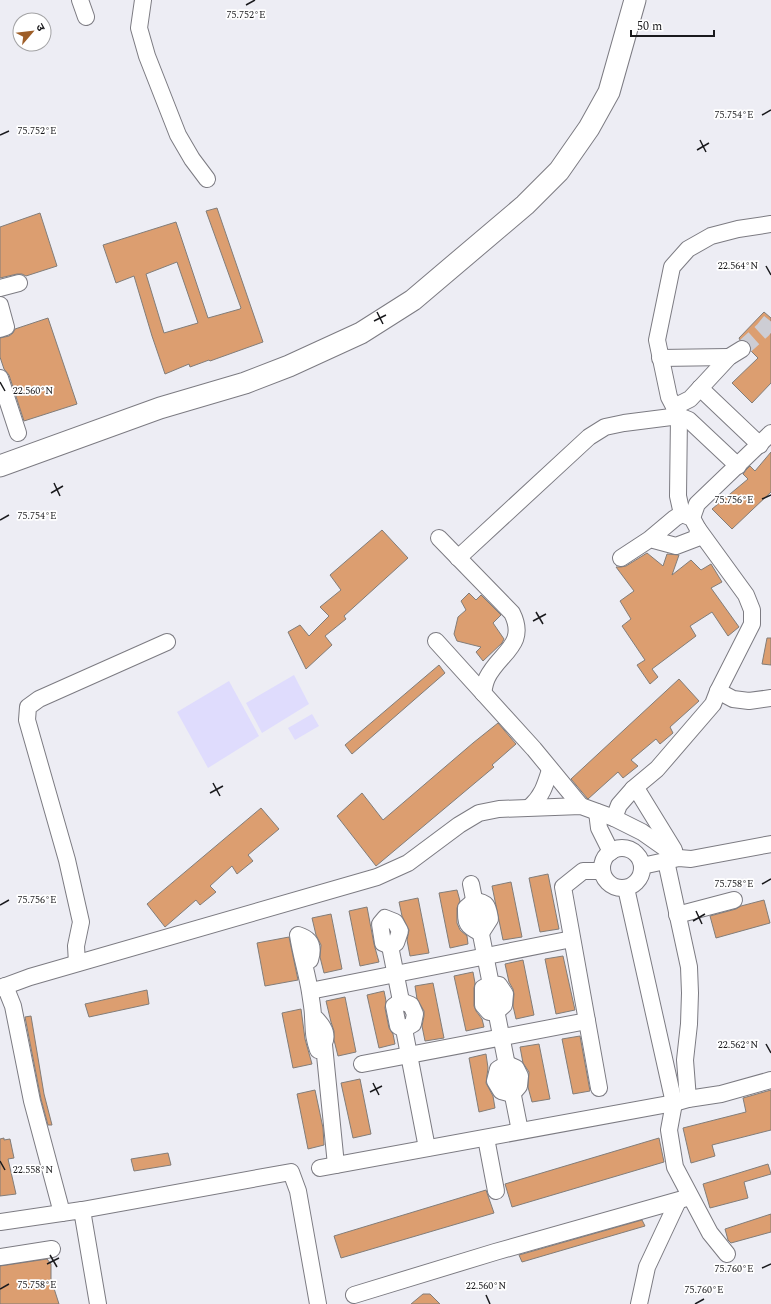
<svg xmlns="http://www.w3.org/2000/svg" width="771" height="1304" viewBox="0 0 771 1304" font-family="Spectral,'Noto Sans Devanagari',serif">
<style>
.green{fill:#dfdcfd}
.building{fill:#dc9e70;stroke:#827d79;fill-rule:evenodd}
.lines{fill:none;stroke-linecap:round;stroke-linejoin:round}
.minor-tunnel{stroke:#cdcdd4;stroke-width:16;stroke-dasharray:16 8;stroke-linecap:butt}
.minor-casing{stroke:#7c7b82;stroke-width:18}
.major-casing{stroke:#7c7b82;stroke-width:23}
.minor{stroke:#fff;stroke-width:16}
.major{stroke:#fff;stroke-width:21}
.ticks{fill:none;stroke:#1a1a1d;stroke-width:1.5}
.ticks-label{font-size:10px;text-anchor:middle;fill:#1a1a1d;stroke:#fff;stroke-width:3.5;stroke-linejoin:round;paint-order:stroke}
</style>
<rect width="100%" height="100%" fill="#ededf4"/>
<g class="green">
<polygon points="294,675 309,704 262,733 246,703"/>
<polygon points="229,681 259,736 208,768 177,712"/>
<polygon points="312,714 319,726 295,740 288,728"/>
</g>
<g class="building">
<path d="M217,208L263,342L210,361L209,360L190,367L189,364L165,374L152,336L134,276L116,283L103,245L176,222L208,318L240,309L241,308L206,211ZM177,262L198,323L164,333L146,274Z"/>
<polygon points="40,213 57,266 26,276 22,274 17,274 0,278 0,227"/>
<polygon points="764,312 771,318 771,383 752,403 732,383 758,358 751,351 750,344 746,340 740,340 739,338"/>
<polygon points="48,318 77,404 24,421 9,375 4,369 0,357 0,338 9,336 13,333 15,329"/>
<polygon points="771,452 771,492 732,529 712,509 748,479 743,474 746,470 750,466 755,471"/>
<polygon points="382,530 408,558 344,616 346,619 325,636 332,645 306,669 288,632 300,625 309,636 329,616 320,607 341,590 330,575"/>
<polygon points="647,553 663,566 667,554 679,555 672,575 691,560 701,570 711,564 722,582 711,588 739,627 728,636 712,612 690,626 696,636 652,669 658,677 650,684 637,665 645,660 622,626 631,619 620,601 634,591 616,567 621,567 626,566"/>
<polygon points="469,593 476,600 481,595 501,615 493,623 504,639 502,643 483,661 476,652 481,647 457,641 454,634 458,617 466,610 461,601"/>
<polygon points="767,638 771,638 771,665 762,664"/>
<polygon points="439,665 445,673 352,754 345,745"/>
<polygon points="679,679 699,701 670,727 673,733 660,744 656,739 631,760 638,766 623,778 618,772 588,799 587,798 571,779"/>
<polygon points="498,723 516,744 492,765 494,767 376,866 337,816 362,793 383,820 473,743"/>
<polygon points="261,808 279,829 248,855 253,861 237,874 232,866 210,886 216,892 200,905 196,900 165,927 147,904"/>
<polygon points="548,874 559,929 540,932 529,878"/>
<polygon points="511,882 522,937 503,940 492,886"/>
<polygon points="457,890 460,901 457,908 457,923 460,930 467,936 468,944 450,948 439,893"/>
<polygon points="418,898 429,953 410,956 407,940 409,930 402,916 399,902"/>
<polygon points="764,900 770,923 716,938 710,916 736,909 741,906"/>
<polygon points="367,907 374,944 379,962 360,966 349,911"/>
<polygon points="331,914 342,969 324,973 320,957 321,945 316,935 312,918"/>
<polygon points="289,937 298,980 265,986 257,943"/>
<polygon points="563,956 575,1010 556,1014 545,959"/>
<polygon points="523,960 534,1015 516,1019 513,1006 514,994 513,989 509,982 505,964"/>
<polygon points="473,972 475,983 474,988 474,1006 476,1011 482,1019 484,1027 466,1031 454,976"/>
<polygon points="433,983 444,1038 425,1041 422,1026 424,1016 424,1011 417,999 415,986"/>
<polygon points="147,990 149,1004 89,1017 85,1004"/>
<polygon points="384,991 386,1001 385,1008 389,1028 393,1034 395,1044 379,1048 367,995"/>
<polygon points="345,997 356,1052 338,1056 334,1040 334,1031 331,1022 326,1001"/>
<polygon points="301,1009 305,1039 312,1064 293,1068 282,1013"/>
<polygon points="31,1016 44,1094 52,1125 48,1125 41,1099 25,1017"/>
<polygon points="580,1036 590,1091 573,1094 562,1039"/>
<polygon points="539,1044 550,1099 532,1102 528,1087 529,1072 523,1063 520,1047"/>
<polygon points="486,1054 488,1068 486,1083 493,1096 495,1108 479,1112 469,1058"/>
<polygon points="360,1079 371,1134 353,1138 341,1083"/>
<polygon points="315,1090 323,1128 324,1145 308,1149 297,1094"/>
<polygon points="771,1090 771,1130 712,1145 715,1156 691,1163 683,1128 746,1112 743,1098"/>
<polygon points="4,1138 4,1140 10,1139 14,1158 8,1159 16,1194 0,1196 0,1139"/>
<polygon points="659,1138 664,1162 512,1207 505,1184"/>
<polygon points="168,1153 171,1165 134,1171 131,1159"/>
<polygon points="768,1164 771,1174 744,1182 748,1198 710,1208 703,1184"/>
<polygon points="486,1190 494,1213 341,1258 334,1236"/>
<polygon points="771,1214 771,1232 731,1243 728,1240 725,1229"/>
<polygon points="642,1220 645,1226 522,1262 519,1255"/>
<polygon points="47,1259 51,1264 51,1279 59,1304 0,1304 0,1266"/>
<polygon points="423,1294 430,1294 440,1304 411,1304"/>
</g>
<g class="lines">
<polyline class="minor-tunnel" points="742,349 763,330 771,320"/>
<g class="minor-casing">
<g id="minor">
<polyline points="80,0 86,17"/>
<polyline points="143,0 139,28 147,56 178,135 192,159 207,179"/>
<polyline points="0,288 19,283"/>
<polyline points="0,305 6,327 0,329"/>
<polyline points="660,358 729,357"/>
<polyline points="0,378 18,433"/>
<polyline points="700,388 760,445"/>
<polyline points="674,407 690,399 729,357 742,349"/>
<polyline points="682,514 678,496 679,416 669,397 657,340 672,267 688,249 711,236 738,229 771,224"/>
<polyline points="692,518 697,504 771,433"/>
<path d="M439,538L512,613C528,645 499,653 487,678C485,682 484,688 483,693"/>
<polyline points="458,558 589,437 605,427 624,423 679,416 689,420 738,466"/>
<polyline points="621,558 650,539 675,518 682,514 692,518 698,529 697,538 676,546 650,539"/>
<polyline points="436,641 534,749 581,806"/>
<polyline points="718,691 733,699 749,701 771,698"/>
<polyline points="633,789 639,793 674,850"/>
<path d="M530,807C542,796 545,786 550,770"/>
<polyline points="597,812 599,828 611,852"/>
<polyline points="614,818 619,805 633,789 657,769 713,704 718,691 752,624 752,610 746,595 698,529"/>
<circle cx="622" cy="868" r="20"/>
<polyline points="666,861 689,967 690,993 689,1024 685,1060 688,1099"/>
<polyline points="642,866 679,858 691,859 771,844"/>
<polyline points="471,884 520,1131"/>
<polyline points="626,888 674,1103 669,1130 675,1167 710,1233 727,1254"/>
<path d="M474,901C488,902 488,907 490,919L481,933C466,926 466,924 466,908Z"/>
<polyline points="677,915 734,900"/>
<polygon points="385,918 395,922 400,931 396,943 390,946 383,943 380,924"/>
<polyline points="390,946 401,1001"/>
<polyline points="77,963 76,946 81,922 67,860 27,720 28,707 39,699 167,642"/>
<path d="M304,963L310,960C314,947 311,939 298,935C301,955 307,973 310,992C311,1000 313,1009 313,1017C314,1032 313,1035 318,1050C332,1038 324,1026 313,1016"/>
<polygon points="491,984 499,985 505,994 504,1005 496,1012 489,1012 483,1005 483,988"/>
<polyline points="5,986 13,1006 32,1101 62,1213"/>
<polyline points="0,988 30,977 377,877 408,863 459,825 479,813 499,809 581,806 614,818 642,832 679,858"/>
<polyline points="310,991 572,939"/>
<polyline points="404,1029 413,1024 415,1014 411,1005 401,1001 394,1006 398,1026 404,1029 427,1148"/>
<polyline points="324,1045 336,1165"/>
<polyline points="362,1064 587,1021"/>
<polygon points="507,1064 516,1068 520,1076 519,1086 512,1094 501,1091 495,1081 498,1069"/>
<polyline points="599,1088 563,887 583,871 602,871"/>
<polyline points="486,1138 496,1191"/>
<polyline points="320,1168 674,1103 688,1099 721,1094 771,1080"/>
<polyline points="82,1210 291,1172 298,1191 318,1304"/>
<polyline points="0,1222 82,1210 98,1304"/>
<polyline points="0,1257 52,1249"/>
<polyline points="354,1295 495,1252 690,1197"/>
<polyline points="639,1304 647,1267 678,1201"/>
</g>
</g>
<g class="major-casing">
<polyline id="major" points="0,466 160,408 245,383 289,366 361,333 413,300 525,205 559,171 589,128 609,92 635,0"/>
</g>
<use href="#minor" class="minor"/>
<use href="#major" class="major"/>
</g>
<path class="ticks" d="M246,5L255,0M762,115L771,110M0,135L9,131M700,140L706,152M697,150L709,143M766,266L771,275M377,312L383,324M374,321L386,315M0,382L5,391M54,483L60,496M51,493L63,486M762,499L771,495M0,520L9,515M536,612L543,624M533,621L546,614M213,783L220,796M210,793L223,786M762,884L771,879M0,905L9,900M696,911L702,924M693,921L705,914M766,1044L771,1053M373,1083L379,1095M370,1092L382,1086M0,1161L5,1170M50,1255L57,1267M47,1264L59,1258M762,1268L771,1264M0,1289L9,1284M486,1295L490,1304M695,1304L704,1299"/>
<g class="ticks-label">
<text x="246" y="18">75.752°E</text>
<text x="734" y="118">75.754°E</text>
<text x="37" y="134">75.752°E</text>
<text x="738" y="269">22.564°N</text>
<text x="33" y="394">22.560°N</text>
<text x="734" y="503">75.756°E</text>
<text x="37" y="519">75.754°E</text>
<text x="734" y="887">75.758°E</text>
<text x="37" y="903">75.756°E</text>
<text x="738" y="1048">22.562°N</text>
<text x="33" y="1173">22.558°N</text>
<text x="734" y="1272">75.760°E</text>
<text x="37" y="1288">75.758°E</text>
<text x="486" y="1289">22.560°N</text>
<text x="704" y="1293">75.760°E</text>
</g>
<g transform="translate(32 32) rotate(62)"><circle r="19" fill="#ffffff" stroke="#a3a3a5"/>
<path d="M0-3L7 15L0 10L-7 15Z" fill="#9e5e28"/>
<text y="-6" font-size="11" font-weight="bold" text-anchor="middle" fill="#1a1a1d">उ</text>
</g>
<path d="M631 30v6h83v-6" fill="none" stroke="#1a1a1d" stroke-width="2"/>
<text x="637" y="30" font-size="12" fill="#1a1a1d" stroke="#ffffff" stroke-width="3" paint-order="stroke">50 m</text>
</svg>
